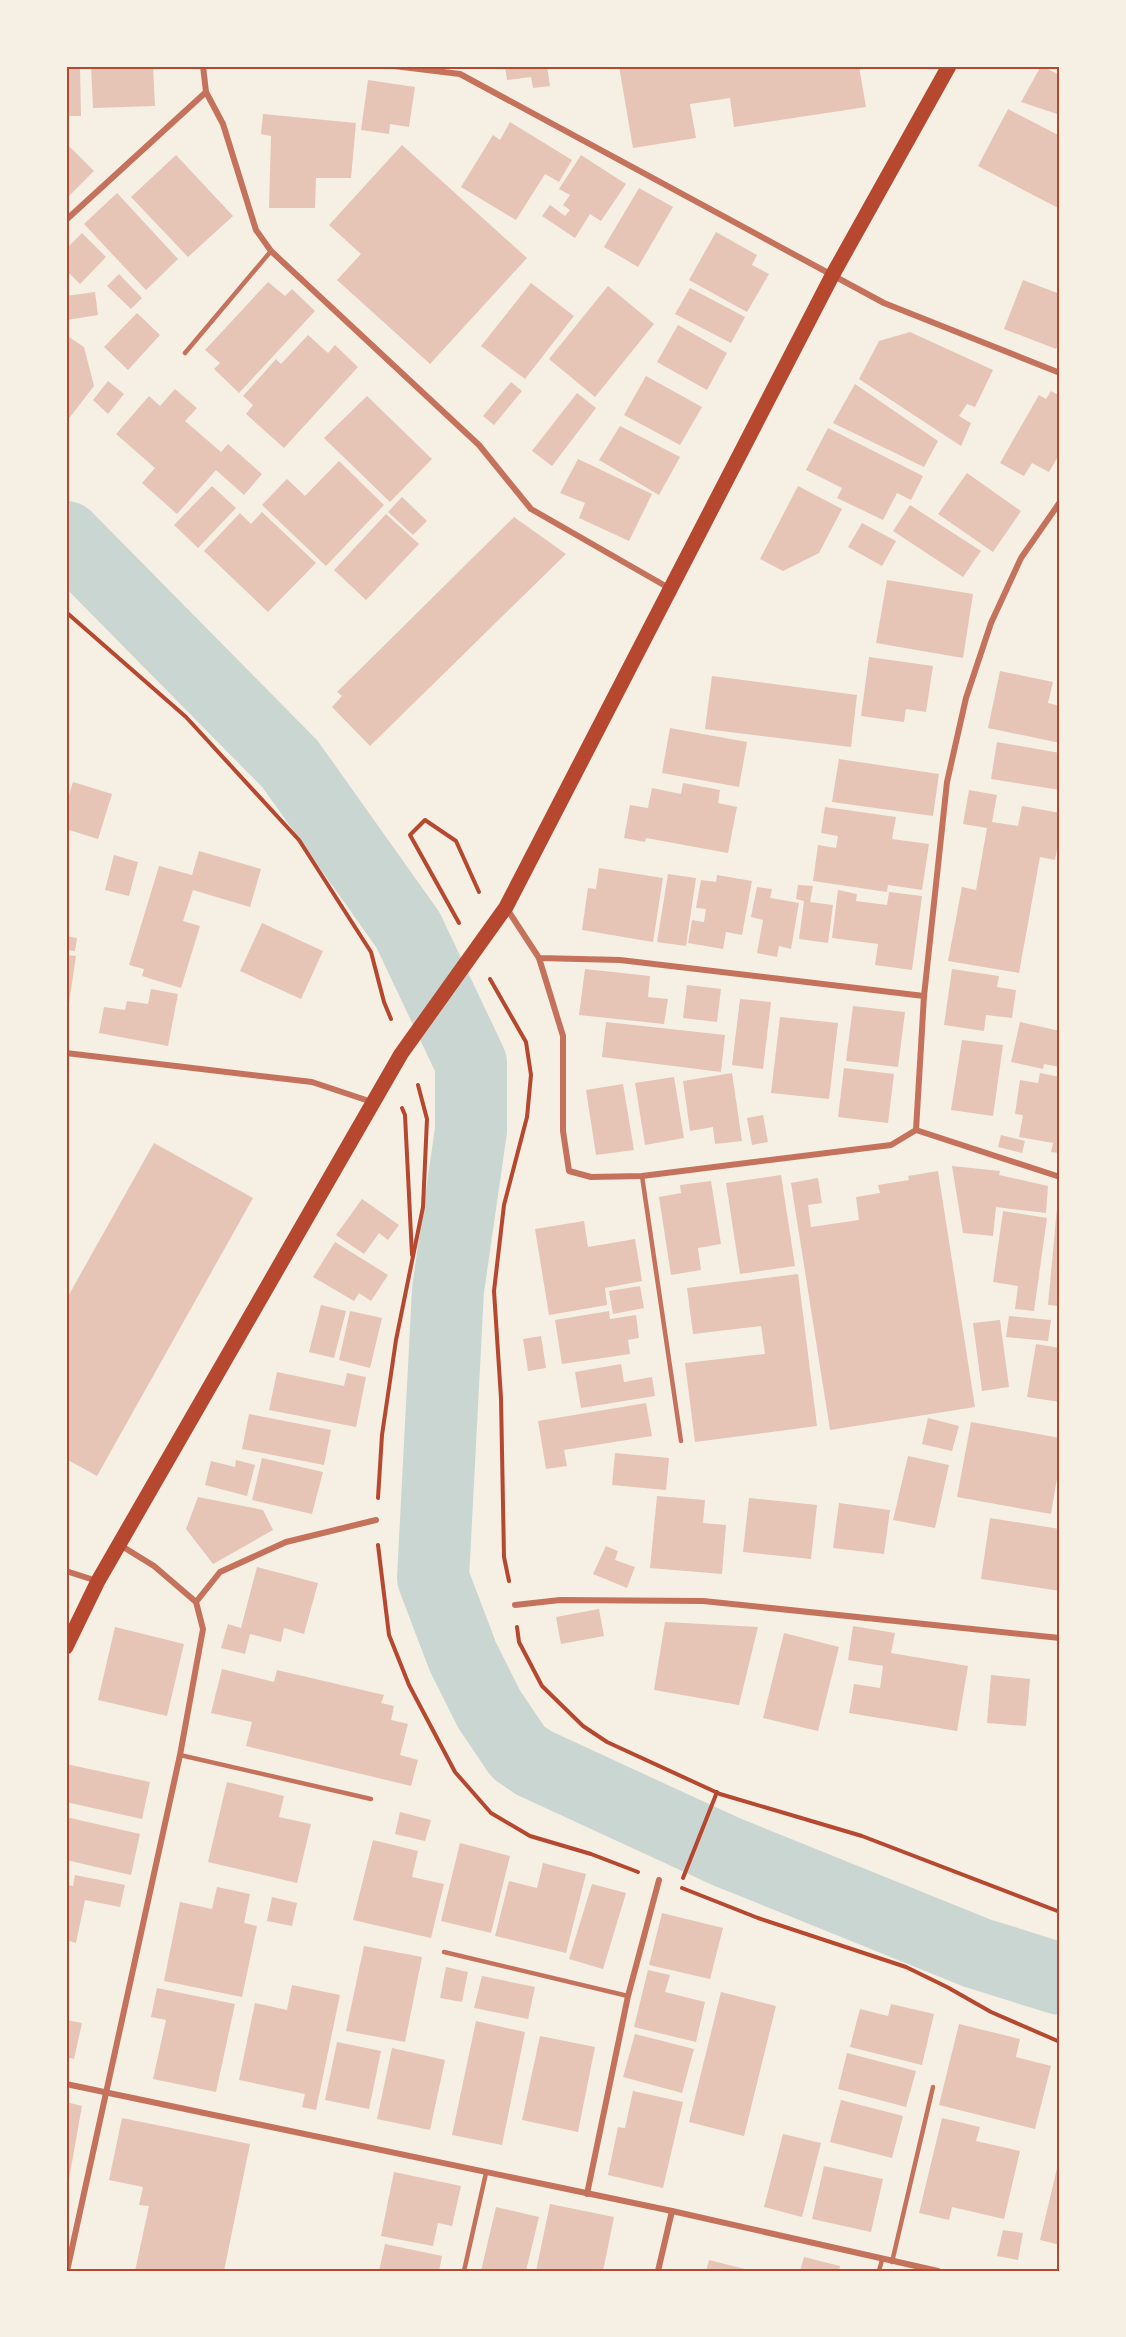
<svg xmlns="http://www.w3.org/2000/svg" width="1126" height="2337" viewBox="0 0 1126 2337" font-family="Quicksand,sans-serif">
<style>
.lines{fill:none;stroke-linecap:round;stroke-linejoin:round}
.river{stroke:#c9d6d2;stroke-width:72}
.building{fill:#e6c5b7}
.path{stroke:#b5482f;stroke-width:4}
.service{stroke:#c5725c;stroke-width:4.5}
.minor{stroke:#c5725c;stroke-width:6}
.primary{stroke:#b5482f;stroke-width:15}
.neatline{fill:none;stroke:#b5482f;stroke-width:2}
</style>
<rect width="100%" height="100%" fill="#f6efe4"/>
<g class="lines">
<polyline class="river" points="66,537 290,764 408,930 471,1063 471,1130 448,1290 433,1578 463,1657 489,1709 518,1752 534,1763 727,1852 977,1953 1060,1979"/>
</g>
<g class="building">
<polygon points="91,66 153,66 155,106 93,108"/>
<polygon points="505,66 547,66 550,86 533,88 531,77 507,80"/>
<polygon points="619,66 859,66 866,107 734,127 730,98 690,104 696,138 633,148"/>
<polygon points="1041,66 1060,75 1060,115 1021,102"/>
<polygon points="80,68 81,116 66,116 66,69"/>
<polygon points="368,80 415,87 409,127 390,124 389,134 361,130"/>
<polygon points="1008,109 1060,136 1060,209 978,166"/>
<polygon points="263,114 356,123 351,178 316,178 315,208 269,208 271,136 261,134"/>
<polygon points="510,122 572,160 559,182 545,174 516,220 461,187 493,135 500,140"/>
<polygon points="68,145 94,171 66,199 66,147"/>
<polygon points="402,145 527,258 430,364 337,280 361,254 329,225"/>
<polygon points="176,155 233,216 188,257 131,197"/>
<polygon points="581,155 626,184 601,221 590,214 575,238 542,216 550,205 565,216 570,210 563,205 570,195 559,189"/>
<polygon points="639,188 673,207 638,267 604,247"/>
<polygon points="117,193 178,259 146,290 84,224"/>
<polygon points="716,232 757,255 752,265 769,274 747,312 689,280"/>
<polygon points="82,233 106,257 80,284 66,270 66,249"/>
<polygon points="119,274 142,298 131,309 107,286"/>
<polygon points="1023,280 1060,294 1060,339 1056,349 1004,329"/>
<polygon points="268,282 285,296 292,289 315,311 239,393 214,369 220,363 205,350"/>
<polygon points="531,283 574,316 525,379 481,346"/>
<polygon points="608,286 654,324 595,397 549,359"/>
<polygon points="690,288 745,317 731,343 675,314"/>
<polygon points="95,292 98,315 67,320 66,296"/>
<polygon points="137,313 160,335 128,370 104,347"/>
<polygon points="678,325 727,353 707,390 657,362"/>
<polygon points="910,332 993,370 975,407 967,404 959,416 971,423 961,446 859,379 879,341"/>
<polygon points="66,335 84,347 94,386 67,421"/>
<polygon points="308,335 328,353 335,345 358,367 284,448 246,414 253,405 243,396 276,359 281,364"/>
<polygon points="646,376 702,407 680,445 624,415"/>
<polygon points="108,381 124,394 108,414 93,400"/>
<polygon points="511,382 522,391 494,425 483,416"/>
<polygon points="855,384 938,441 924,467 833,423"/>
<polygon points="175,389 197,408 185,421 221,452 228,444 262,474 244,495 216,470 177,514 142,483 155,468 116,434 149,396 160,406"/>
<polygon points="1051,391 1060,396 1060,453 1049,472 1032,463 1024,476 1000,463 1039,395 1046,399"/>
<polygon points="577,393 596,408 552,466 532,451"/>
<polygon points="367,396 432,459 390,502 324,438"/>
<polygon points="620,426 680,457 659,495 599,460"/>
<polygon points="828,428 923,476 911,500 897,493 883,520 837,498 842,488 806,470"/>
<polygon points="578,459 652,494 629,541 579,518 585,503 560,493"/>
<polygon points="339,461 384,505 326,566 262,505 287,479 305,496"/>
<polygon points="967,473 1021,511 993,552 938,514"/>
<polygon points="212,486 236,508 198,548 174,525"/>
<polygon points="798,486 842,509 819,553 783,571 760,559"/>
<polygon points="402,497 427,521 413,535 388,512"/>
<polygon points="910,505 981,551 963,577 893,531"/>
<polygon points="262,512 316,563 268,612 204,551 240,513 251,524"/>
<polygon points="386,514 419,544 366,600 334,570"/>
<polygon points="514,517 566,554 370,746 332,707 342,696 337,692"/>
<polygon points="862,523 896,541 882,566 848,547"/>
<polygon points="887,580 973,594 963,658 876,643"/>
<polygon points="869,657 933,666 926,712 906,709 904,722 861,716"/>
<polygon points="1000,671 1053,682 1048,703 1060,706 1060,743 988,728"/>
<polygon points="712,676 857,695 851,747 705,729"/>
<polygon points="670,728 747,742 739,787 662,773"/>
<polygon points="997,742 1060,753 1060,790 991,779"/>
<polygon points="839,759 939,774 933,816 832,802"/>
<polygon points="73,782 112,794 98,839 66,829 66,805"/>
<polygon points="683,783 720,790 718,803 737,807 728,853 646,838 645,842 624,838 630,805 648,808 652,788 681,794"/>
<polygon points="969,790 997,795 992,822 1018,826 1022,806 1060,813 1060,832 1055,860 1040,857 1019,973 948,961 962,887 976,890 987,828 963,824"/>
<polygon points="825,807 896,817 892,839 929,844 922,890 888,885 887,892 813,881 818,845 836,848 838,836 821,833"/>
<polygon points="199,851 261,869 250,907 193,890 183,921 200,926 181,988 142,976 144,969 129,965 159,866 192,875"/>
<polygon points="114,855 138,862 129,896 105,890"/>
<polygon points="599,868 663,878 653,942 582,930 588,888 596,889"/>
<polygon points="668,874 696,878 686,946 657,942"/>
<polygon points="717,875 752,881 742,935 726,932 723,949 688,943 692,920 704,922 706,909 696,908 701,880 716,882"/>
<polygon points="798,885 813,886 810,902 833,905 828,943 799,939 804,901 796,899"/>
<polygon points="757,887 772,889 770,898 799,903 791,949 779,946 777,957 757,953 763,920 751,917"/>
<polygon points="838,890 857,894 856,901 887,905 889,892 922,896 912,970 875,965 878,944 832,938"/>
<polygon points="262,923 323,951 301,999 240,971"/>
<polygon points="66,936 77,938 75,951 66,950"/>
<polygon points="66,955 76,956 67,1017 66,1017"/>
<polygon points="585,969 650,976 648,997 668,999 664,1024 579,1015"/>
<polygon points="952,969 999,976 997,987 1016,990 1012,1018 986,1015 984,1031 944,1025"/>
<polygon points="687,985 721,989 717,1022 683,1018"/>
<polygon points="151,989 178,994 168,1046 99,1033 104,1007 125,1010 127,1001 148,1004"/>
<polygon points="740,999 771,1002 763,1069 732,1065"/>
<polygon points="853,1006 905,1012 898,1067 846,1061"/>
<polygon points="780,1017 838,1023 829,1099 771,1093"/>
<polygon points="606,1022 725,1035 721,1072 602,1057"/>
<polygon points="1020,1022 1060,1031 1060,1067 1044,1064 1043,1069 1011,1062"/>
<polygon points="962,1040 1003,1045 993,1116 951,1110"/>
<polygon points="844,1068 894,1074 888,1123 838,1117"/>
<polygon points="732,1073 742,1141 715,1144 713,1127 690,1131 683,1081"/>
<polygon points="1040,1073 1060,1077 1060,1153 1051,1152 1053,1143 1019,1137 1023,1115 1015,1114 1020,1080 1038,1083"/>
<polygon points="674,1077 684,1138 645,1145 635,1083"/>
<polygon points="623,1084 634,1150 596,1155 586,1090"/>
<polygon points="763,1115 768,1142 752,1145 747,1118"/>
<polygon points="1001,1135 1025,1141 1022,1153 998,1147"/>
<polygon points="154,1143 253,1198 97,1476 66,1459 66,1300"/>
<polygon points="952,1166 1000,1171 999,1175 1048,1186 1046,1213 996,1207 993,1236 963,1233"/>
<polygon points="938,1171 975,1407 830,1430 791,1183 818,1178 822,1203 808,1205 811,1227 859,1220 856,1197 880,1193 878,1185 909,1180 908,1176"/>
<polygon points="781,1175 795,1266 740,1274 726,1183"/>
<polygon points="711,1181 721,1244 698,1248 701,1270 671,1275 659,1197 681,1193 680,1185"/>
<polygon points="1058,1197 1060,1197 1060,1306 1048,1305"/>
<polygon points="362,1199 399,1225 388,1240 379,1233 364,1254 336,1235"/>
<polygon points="1003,1211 1047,1218 1034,1311 1015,1309 1018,1286 993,1282"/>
<polygon points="584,1221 588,1247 635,1239 642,1281 605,1288 607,1305 549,1315 535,1229"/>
<polygon points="335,1242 388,1275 371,1301 359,1293 354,1301 313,1277"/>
<polygon points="798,1274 817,1426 695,1442 685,1363 765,1354 761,1326 693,1334 687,1288"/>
<polygon points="640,1286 644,1308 613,1314 609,1291"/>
<polygon points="321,1305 346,1311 334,1358 309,1352"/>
<polygon points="350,1311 382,1318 370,1368 339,1360"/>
<polygon points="609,1311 610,1319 636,1315 639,1338 628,1340 630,1354 562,1364 555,1320"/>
<polygon points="1009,1316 1051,1320 1048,1341 1006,1337"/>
<polygon points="1000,1320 1009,1387 982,1391 973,1323"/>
<polygon points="541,1336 546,1368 528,1371 523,1339"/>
<polygon points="1036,1344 1060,1348 1060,1402 1027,1397"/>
<polygon points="621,1364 624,1382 652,1377 655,1396 581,1408 575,1372"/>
<polygon points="277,1372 344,1386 347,1373 366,1377 356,1427 269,1410"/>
<polygon points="646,1403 652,1436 564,1450 567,1466 546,1469 538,1421"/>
<polygon points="249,1414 331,1430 324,1465 242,1449"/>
<polygon points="928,1418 959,1426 952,1451 922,1444"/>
<polygon points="971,1422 1060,1438 1060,1461 1051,1514 957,1497"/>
<polygon points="615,1453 669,1458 666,1490 612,1485"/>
<polygon points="908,1456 949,1465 935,1528 893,1520"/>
<polygon points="262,1458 323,1472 312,1514 252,1500"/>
<polygon points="236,1460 255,1465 247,1496 205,1485 211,1461 235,1467"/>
<polygon points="657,1496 705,1500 703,1523 726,1525 722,1574 650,1568"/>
<polygon points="198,1497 263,1510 273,1530 213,1564 186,1529"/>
<polygon points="749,1498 817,1505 811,1559 743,1552"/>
<polygon points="839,1503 890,1510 884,1554 833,1548"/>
<polygon points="990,1518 1060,1529 1060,1591 981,1579"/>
<polygon points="606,1546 618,1551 615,1560 635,1567 627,1588 593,1574"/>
<polygon points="257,1567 318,1583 304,1634 284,1628 281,1642 250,1634 245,1654 221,1648 228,1624 241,1628"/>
<polygon points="599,1609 604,1636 561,1644 556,1617"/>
<polygon points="665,1622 758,1627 739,1705 654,1690"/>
<polygon points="853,1626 895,1633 891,1653 968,1666 957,1731 849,1713 854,1684 880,1688 883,1666 848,1660"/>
<polygon points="115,1627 184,1644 167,1716 98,1700"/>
<polygon points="784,1633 839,1647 818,1731 763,1718"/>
<polygon points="222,1669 274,1682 277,1670 384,1695 381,1703 394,1706 391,1720 408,1724 400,1755 418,1760 411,1786 246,1746 252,1722 211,1713"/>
<polygon points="991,1675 1030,1679 1026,1726 987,1723"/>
<polygon points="66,1764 150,1782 142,1819 66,1802"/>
<polygon points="227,1782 284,1796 279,1817 311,1824 297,1883 208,1862"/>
<polygon points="400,1812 431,1820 425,1841 395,1834"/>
<polygon points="66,1817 140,1834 131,1875 66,1860"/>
<polygon points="373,1840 418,1851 412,1877 444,1884 431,1938 353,1920"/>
<polygon points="460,1843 510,1856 491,1933 441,1921"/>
<polygon points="543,1863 586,1874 566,1953 495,1936 509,1881 537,1888"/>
<polygon points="75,1875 125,1885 120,1907 85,1900 76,1943 66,1940 66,1885 73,1886"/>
<polygon points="592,1884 626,1893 603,1969 569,1959"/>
<polygon points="217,1887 250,1894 244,1923 257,1926 242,1997 164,1981 180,1902 212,1909"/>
<polygon points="272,1897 297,1903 292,1926 267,1921"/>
<polygon points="662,1913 723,1928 710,1979 649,1965"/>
<polygon points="364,1946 422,1957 405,2042 346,2031"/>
<polygon points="446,1967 468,1972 462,2002 440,1998"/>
<polygon points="648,1970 670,1975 665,1992 705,2002 696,2042 634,2027"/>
<polygon points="482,1976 535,1987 528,2019 474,2008"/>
<polygon points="292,1985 340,1995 316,2110 302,2107 305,2094 239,2080 255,2003 287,2010"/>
<polygon points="157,1988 235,2004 216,2092 153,2079 166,2020 151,2017"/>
<polygon points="721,1992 776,2006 744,2136 689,2122"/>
<polygon points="891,2004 934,2014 922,2065 850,2047 860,2009 888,2016"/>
<polygon points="66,2020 82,2023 74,2059 66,2057"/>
<polygon points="476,2021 525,2032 502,2145 452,2135"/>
<polygon points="959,2024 1020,2039 1016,2057 1051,2066 1035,2129 939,2105"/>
<polygon points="635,2034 694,2049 682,2093 623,2077"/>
<polygon points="540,2036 595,2047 578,2132 522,2120"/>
<polygon points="337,2042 381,2051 369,2109 325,2100"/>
<polygon points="392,2048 445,2060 430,2130 377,2119"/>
<polygon points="847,2053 916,2071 906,2107 838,2089"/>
<polygon points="633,2091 683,2102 663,2188 608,2175 618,2127 625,2128"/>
<polygon points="841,2100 903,2116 892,2158 830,2142"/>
<polygon points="66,2102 82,2106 67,2190 66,2190"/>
<polygon points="122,2118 250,2144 224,2271 135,2271 149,2206 139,2205 143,2187 109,2180"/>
<polygon points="942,2118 980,2127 976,2141 1020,2151 1004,2219 952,2207 949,2220 919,2213"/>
<polygon points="783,2134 821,2143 802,2217 764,2207"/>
<polygon points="1059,2160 1060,2160 1060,2245 1040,2240"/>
<polygon points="824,2166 883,2179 871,2232 812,2219"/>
<polygon points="394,2172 461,2186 452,2226 438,2223 433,2246 381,2236"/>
<polygon points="550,2204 614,2217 603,2271 536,2271"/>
<polygon points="496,2207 539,2217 526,2271 481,2271"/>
<polygon points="1003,2230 1023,2233 1018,2260 997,2256"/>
<polygon points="385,2244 442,2256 439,2271 379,2271"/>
<polygon points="804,2257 840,2266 839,2271 800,2271"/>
<polygon points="709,2260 749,2270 748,2271 706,2271"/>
</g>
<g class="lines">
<g class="path">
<polyline points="66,612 186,717 299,840 371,952 384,1002 391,1019"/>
<polyline points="459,923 410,835 425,820 456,841 479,892"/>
<polyline points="490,979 526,1042 531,1075 527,1117 504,1205 494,1291 501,1398 504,1557 509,1581"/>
<polyline points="402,1108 405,1115 412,1255"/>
<polyline points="378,1498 382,1435 396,1340 423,1207 427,1119 418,1085"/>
<polyline points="378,1545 389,1635 409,1685 455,1772 491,1813 530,1836 591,1854 638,1872"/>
<polyline points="517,1627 519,1642 542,1686 583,1726 607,1742 720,1794 862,1836 1060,1912"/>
<polyline points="683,1878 717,1792"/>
<polyline points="682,1888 758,1918 906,1967 947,1987 991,2012 1060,2042"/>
</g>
<g class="service">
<polyline points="185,353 271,251"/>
<polyline points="642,1176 681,1441"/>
<polyline points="180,1755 371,1799"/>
<polyline points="444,1952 628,1996"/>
<polyline points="892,2262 933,2087"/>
<polyline points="464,2271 486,2173"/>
<polyline points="879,2271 882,2260"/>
</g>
<g class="minor">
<polyline points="203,66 206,92 223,124 256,230 271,251 479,445 531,509 669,588"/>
<polyline points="394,66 460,74 884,303 1060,373"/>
<polyline points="66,220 206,92"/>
<polyline points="1060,502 1021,558 991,623 966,698 947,782 924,996 916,1130 1060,1177"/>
<polyline points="507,909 539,958 620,960 924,996"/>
<polyline points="539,958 563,1036 563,1131 569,1171 591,1177 642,1176 891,1145 916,1130"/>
<polyline points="66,1053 312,1082 372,1102"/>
<polyline points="66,1571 97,1581"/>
<polyline points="196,1602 220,1572 286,1542 376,1520"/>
<polyline points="515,1605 560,1600 703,1601 1060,1638"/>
<polyline points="66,2084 672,2211 938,2271"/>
<polyline points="587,2194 628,1996 659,1880"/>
<polyline points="67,2271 180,1755 203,1629 196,1602 154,1566 120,1545"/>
<polyline points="658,2271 672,2211"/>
</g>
<polyline class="primary" points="66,1647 98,1581 401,1054 506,907 833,274 949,66"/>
</g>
<rect width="1126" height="2337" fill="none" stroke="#f6efe4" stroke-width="135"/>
<rect x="68" y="68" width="990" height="2202" class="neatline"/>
</svg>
